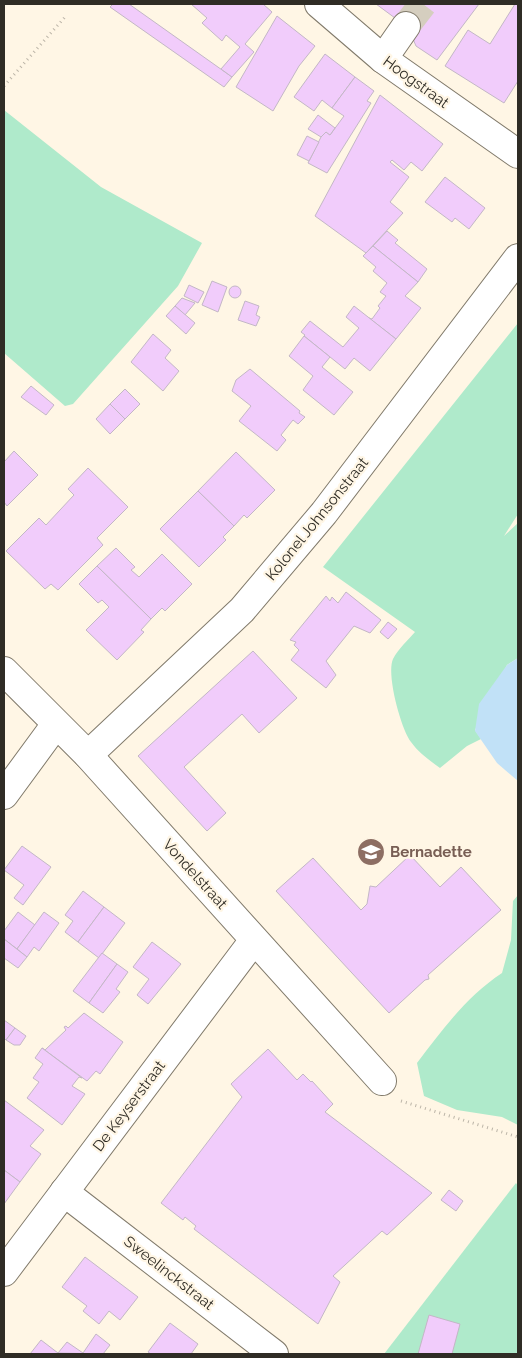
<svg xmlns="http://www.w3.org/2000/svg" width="522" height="1358" viewBox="0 0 522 1358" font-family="Raleway,sans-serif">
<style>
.green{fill:#afeacb}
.water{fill:#c1e1f7}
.building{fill:#f1ccfb;stroke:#c3b7c6}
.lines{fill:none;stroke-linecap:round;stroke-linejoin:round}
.minor-tunnel{stroke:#d5cebf;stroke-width:28;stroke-dasharray:28 14;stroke-linecap:butt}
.minor-casing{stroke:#817a6b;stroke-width:30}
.path{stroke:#bcb5a8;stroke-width:3;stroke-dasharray:1 4;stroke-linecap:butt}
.minor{stroke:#fff;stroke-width:28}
.labels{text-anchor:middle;stroke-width:4.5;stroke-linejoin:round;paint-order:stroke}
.street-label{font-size:15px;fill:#2f2c25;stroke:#fff6e5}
.education-label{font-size:15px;font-weight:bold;fill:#785e54;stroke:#fff6e5;text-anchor:start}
</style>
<rect width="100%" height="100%" fill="#fff6e5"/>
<g class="green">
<polygon points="4,110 101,187 202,243 178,286 73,404 65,406 4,353"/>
<path d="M518,323V514L504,536L518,523V658L507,665L475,730L481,739L467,746L440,768C429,760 419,753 411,742C401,729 386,674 393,659C398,649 408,640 415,632L323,567Z"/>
<path d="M518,895V1125L502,1117L457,1110L424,1096L417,1063C442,1030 467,996 502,973L511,940L513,901Z"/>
<polygon points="516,1183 518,1186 518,1354 384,1354"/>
</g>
<polygon class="water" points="518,658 518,781 497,763 475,731 479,704 507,665"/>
<g class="building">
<polygon points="113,4 129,4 232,77 224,87 110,7"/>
<polygon points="191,4 263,4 272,12 245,44 254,52 232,77 221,69 240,47 226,35 222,41 202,23 207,18"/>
<polygon points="376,4 479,4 437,60 416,46 413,39 414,32"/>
<polygon points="515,4 518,4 518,81 504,103 445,66 468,30 490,44"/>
<polygon points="277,16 315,46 299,66 273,111 236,87"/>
<polygon points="325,54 355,77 332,108 322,100 314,111 294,97"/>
<polygon points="355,77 374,91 367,101 371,103 327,173 308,163 321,137 326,132 330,135 344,116 332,108"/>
<polygon points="380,95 443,144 422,171 411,162 404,170 392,160 390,162 409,177 390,202 403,213 366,253 315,216"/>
<polygon points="318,115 335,128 330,135 326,132 321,137 308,129"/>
<polygon points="307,136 319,142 309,161 297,155"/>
<polygon points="445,177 485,208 469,229 455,218 452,222 425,202"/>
<polygon points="387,231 398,240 395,243 427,269 418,282 373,246"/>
<polygon points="373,246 418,282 405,296 421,308 396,339 369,318 372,319 380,308 378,306 386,296 380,292 387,283 373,271 376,267 363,256"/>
<polygon points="212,281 227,287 218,312 202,305"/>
<polygon points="189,285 204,292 198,303 184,296"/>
<circle cx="235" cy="292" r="6"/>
<polygon points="182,298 195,303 185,315 175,306"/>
<polygon points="245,301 259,306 256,315 260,317 256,326 238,320"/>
<polygon points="175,306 195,323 186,334 166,316"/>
<polygon points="354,306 396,339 370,371 354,358 345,369 304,336 305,335 301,332 310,321 343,347 359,328 346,317"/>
<polygon points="153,334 171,350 165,358 179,371 163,391 131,362"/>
<polygon points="304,336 330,357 322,367 353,392 334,415 303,390 313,376 289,356"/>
<polygon points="250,369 300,411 299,413 305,417 298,424 293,420 281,435 286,440 277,451 239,421 251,406 232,391 236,380"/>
<polygon points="31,386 54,405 46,415 21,397"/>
<polygon points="125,389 140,404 125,419 110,404"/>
<polygon points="110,404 125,419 110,434 96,419"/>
<polygon points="14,451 38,475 7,506 4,502 4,462"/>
<polygon points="236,452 275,490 247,518 244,515 234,526 198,491"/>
<polygon points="88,468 128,507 97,538 103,545 58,590 51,584 45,589 6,551 39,518 46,525 74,495 68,489"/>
<polygon points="198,491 234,526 223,537 226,540 199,567 160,529"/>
<polygon points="116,548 135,567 131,570 139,577 162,554 192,584 165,611 162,608 151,619 97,566"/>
<polygon points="97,566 151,619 141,630 144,632 117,660 86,630 109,607 102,600 98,603 79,584"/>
<polygon points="346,592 381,620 370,633 354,626 326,661 336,675 326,688 291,660 299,650 294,645 296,642 290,640 326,596 330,601 332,597 338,603"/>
<polygon points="388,622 397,629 388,639 380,632"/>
<polygon points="253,651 297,698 259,733 242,714 184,767 226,813 207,831 138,756"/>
<polygon points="22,846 51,867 23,905 14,898 24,885 4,870"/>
<polygon points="410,855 440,887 461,867 501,910 428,975 429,979 425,980 389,1013 276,891 313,858 361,910 367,904 370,886 376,887"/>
<polygon points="83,891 104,907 78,942 65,932 73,921 65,915"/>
<polygon points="104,907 125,923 99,958 78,942"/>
<polygon points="18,912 35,925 17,949 4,939 4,931"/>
<polygon points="44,912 59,923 39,951 34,947 27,957 17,949"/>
<polygon points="4,939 27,957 18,968 4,958"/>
<polygon points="152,942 181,964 148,1004 137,995 149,979 133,967"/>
<polygon points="102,953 117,964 89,1003 73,991"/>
<polygon points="117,964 128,972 116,989 120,992 103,1013 89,1003"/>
<polygon points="84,1013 123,1042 100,1074 96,1071 87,1081 42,1048 45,1050 66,1030 64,1027 66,1026 68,1028"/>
<polygon points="4,1020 15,1028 6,1040 4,1038"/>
<polygon points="15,1028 26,1036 20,1045 14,1045 6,1040"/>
<polygon points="42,1048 82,1078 79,1077 72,1086 85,1094 62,1125 27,1098 39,1082 33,1078 43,1064 35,1058"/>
<polygon points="268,1049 297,1080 303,1074 311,1082 312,1081 333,1104 325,1112 432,1193 387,1235 382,1231 333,1276 340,1282 318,1324 194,1229 196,1226 185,1217 183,1220 161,1203 242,1097 231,1084"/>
<polygon points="4,1100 44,1130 30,1146 41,1154 20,1182 4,1170"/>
<polygon points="4,1170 20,1182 4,1204"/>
<polygon points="449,1190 463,1201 456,1211 441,1200"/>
<polygon points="85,1257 138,1297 120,1320 109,1311 99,1324 83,1311 87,1306 62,1287"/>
<polygon points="429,1315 460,1324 452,1354 418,1354"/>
<polygon points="170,1323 198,1344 191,1354 151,1354 148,1352"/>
<polygon points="96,1334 110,1345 103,1354 58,1353 67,1342 83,1353"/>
<polygon points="41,1340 58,1353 60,1354 30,1354"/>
</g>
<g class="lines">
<polyline class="minor-tunnel" points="406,26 423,4"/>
<g class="minor-casing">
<g id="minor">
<polyline points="319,4 383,59 518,154"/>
<polyline points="383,59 406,26"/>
<polyline points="4,671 88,755 382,1081"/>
<polyline points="88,755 242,610 324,513 518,258"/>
<polyline points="4,795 56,724"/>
<polyline points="64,1192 274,1354"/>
<polyline points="4,1272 254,940"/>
</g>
</g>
<g class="path">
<polyline points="4,86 66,16"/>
<polyline points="401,1101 518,1137"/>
</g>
<use href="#minor" class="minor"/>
</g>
<defs>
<g id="school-disc" transform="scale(1.4375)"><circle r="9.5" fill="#8d6e63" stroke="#fff6e5"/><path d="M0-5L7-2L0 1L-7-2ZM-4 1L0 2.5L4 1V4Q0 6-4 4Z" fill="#fff"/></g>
</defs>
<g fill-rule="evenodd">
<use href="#school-disc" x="371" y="852"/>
</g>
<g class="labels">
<g class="street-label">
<text transform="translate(416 82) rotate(36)" y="5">Hoogstraat</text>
<text transform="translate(317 519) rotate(-51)" y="5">Kolonel Johnsonstraat</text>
<text transform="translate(195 874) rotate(48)" y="5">Vondelstraat</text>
<text transform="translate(129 1106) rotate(-53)" y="5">De Keyserstraat</text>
<text transform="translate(169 1273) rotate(38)" y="5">Sweelinckstraat</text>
</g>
<g class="education-label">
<text x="390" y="857">Bernadette</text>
</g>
</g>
<rect width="522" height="1358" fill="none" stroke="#2f2c25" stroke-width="10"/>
</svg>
